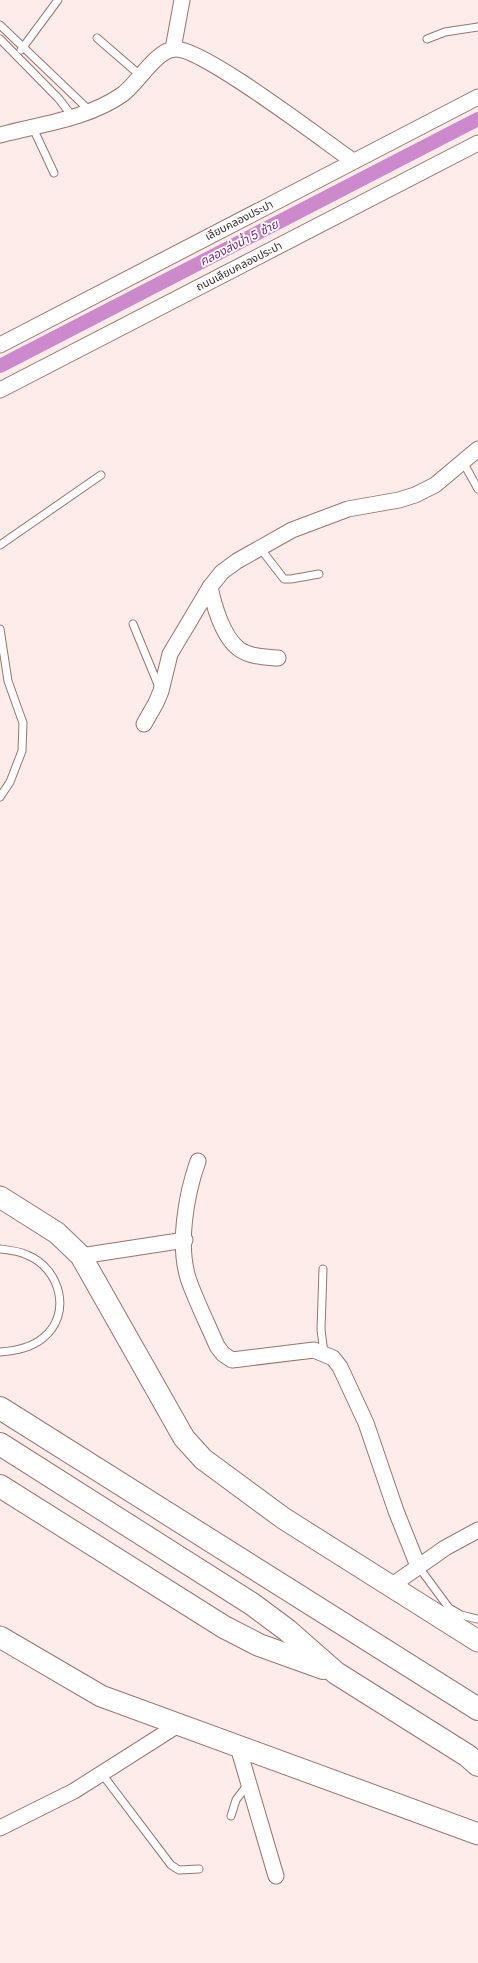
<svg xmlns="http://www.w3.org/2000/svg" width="478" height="1963" viewBox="0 0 478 1963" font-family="Inter,'Noto Sans Thai',sans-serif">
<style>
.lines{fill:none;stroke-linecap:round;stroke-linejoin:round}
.canal{stroke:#cc89cb;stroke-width:14}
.service-casing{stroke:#99746f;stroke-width:9}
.minor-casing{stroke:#99746f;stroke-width:17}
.secondary-casing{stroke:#99746f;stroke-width:23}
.motorway-casing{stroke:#99746f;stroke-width:24}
.service{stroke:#fff;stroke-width:7}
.minor{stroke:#fff;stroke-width:15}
.secondary{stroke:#fff;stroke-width:21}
.motorway{stroke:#fff;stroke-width:22}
.labels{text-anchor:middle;stroke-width:3.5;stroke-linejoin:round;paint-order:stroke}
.street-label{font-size:11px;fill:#382927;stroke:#fff}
.water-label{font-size:12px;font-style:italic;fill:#732475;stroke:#fff}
</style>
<rect width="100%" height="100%" fill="#fdecea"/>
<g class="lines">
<polyline class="canal" points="0,366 478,119"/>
<g class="service-casing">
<g id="service">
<polyline points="0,25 90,111"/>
<polyline points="97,38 141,76"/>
<polyline points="0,39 59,99 72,116"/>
<polyline points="427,39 445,32 478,27"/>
<polyline points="21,50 58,0"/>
<polyline points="32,126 54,173"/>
<polyline points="463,462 478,489"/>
<polyline points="0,545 101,475"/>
<polyline points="260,548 284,579 291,579 319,574"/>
<polyline points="133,624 159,687"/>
<polyline points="0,629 8,681 23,723 22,751 10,782 0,797"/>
<path d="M0,1249C9,1250 19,1251 27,1255C60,1268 73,1314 43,1338C31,1348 15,1351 0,1352"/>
<polyline points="323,1269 321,1330 324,1353"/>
<polyline points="418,1566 449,1608 461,1615 477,1619"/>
<polyline points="102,1774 171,1865 179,1870 199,1869"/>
<polyline points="231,1816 236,1800 248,1784"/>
</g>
</g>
<g class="minor-casing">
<g id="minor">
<polyline points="173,49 182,0"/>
<path d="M0,135C41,124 88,119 123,94C138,83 156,50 175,49C202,47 324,141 353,161"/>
<polyline points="0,345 478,97"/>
<polyline points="0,390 478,143"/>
<path d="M278,658C265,657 250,657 239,649C223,637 214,606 210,587L222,572L237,561L292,530L348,509L399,500L415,495L435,485L478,449"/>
<polyline points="144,724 156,703 161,691 170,654 210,587"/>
<path d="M198,1161C186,1195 177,1246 189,1281C197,1303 208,1325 217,1346L223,1354L232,1360L314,1350L333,1358L340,1367L366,1423L396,1511L418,1566"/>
<polyline points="81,1256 185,1240"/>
<polyline points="391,1586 445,1548 478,1530"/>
<polyline points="238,1747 276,1876"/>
<polyline points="0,1828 74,1791 178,1725"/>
</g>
</g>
<g class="secondary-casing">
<g id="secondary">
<polyline points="0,1197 57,1233 81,1256 184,1438 203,1459 283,1518 478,1641"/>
<polyline points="0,1637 101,1696 478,1834"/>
</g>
</g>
<g class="motorway-casing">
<g id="motorway">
<polyline points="0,1408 478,1709"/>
<polyline points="0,1444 252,1604 287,1630 336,1673 468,1756 478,1765"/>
<polyline points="0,1486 224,1627 259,1645 323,1668"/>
</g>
</g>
<use href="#service" class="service"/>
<use href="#minor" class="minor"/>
<use href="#secondary" class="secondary"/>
<use href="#motorway" class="motorway"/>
</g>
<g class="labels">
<g class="street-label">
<text transform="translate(239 220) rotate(-27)" y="4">เลียบคลองประปา</text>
<text transform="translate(239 266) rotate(-27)" y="4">ถนนเลียบคลองประปา</text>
</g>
<g class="water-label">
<text transform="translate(239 243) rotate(-27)" y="4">คลองส่งน้ำ 5 ซ้าย</text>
</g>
</g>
</svg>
